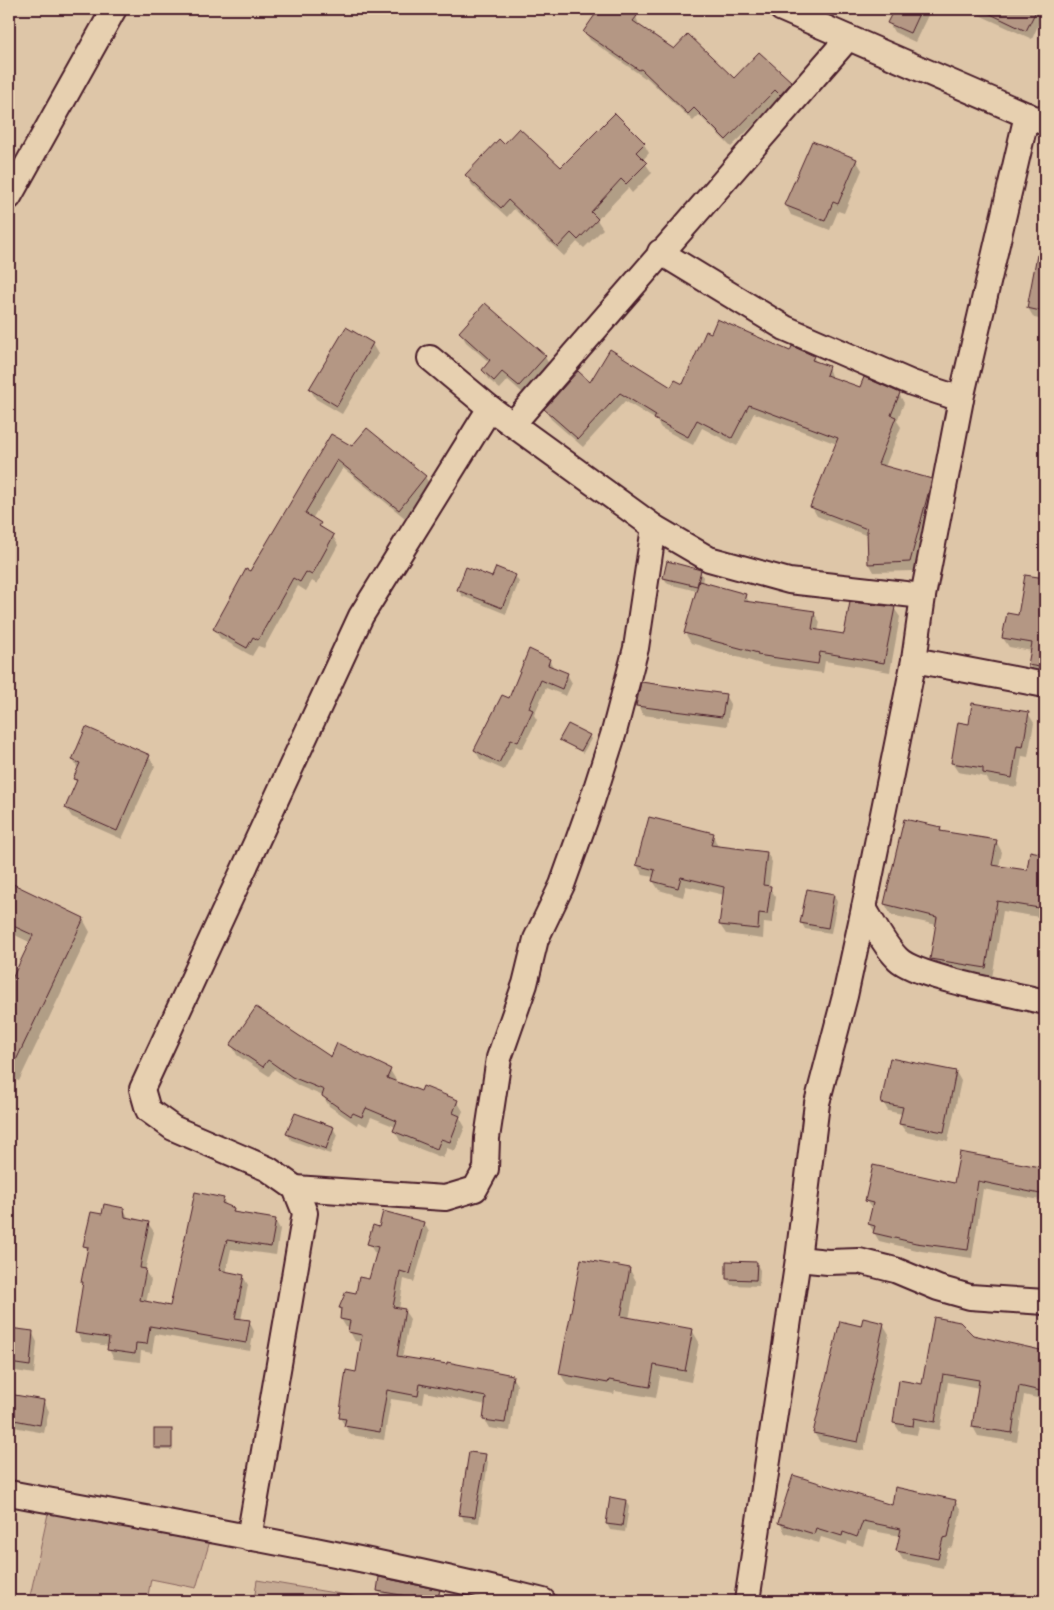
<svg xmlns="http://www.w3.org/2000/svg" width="1054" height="1610" viewBox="0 0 1054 1610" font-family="'Shantell Sans',sans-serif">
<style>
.green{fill:#c5aa93;stroke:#88645f}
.shadow{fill:#0003}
.building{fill:#b49784;stroke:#4a1f2b}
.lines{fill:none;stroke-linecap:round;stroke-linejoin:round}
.minor-casing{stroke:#4a1f2b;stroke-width:28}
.minor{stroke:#e7d0b0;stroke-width:24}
</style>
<rect width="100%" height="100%" fill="#dec6a8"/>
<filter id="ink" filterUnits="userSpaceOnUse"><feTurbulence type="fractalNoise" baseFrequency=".02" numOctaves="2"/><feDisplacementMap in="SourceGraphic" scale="10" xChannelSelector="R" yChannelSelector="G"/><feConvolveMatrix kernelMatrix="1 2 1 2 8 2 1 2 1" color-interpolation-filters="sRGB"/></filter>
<g filter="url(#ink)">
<g class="green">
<polygon points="49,1509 212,1534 196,1588 151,1579 147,1601 29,1601"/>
<polygon points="257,1580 382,1601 254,1601"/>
</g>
<g class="shadow">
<polygon points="601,9 624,9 636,17 640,27 674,50 734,79 791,83 795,91 781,98 731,147 699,115 693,121 646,77 645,78 590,40 585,32"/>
<polygon points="895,9 931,9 915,42 894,32 889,23"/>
<polygon points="966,9 1045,9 1045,10 1032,39"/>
<polygon points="644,144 649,153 643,160 652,173 632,193 628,188 597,220 603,229 584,248 577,242 564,256 514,209 507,217 472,185 467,175 504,146 561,168"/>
<polygon points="856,160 862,170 844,213 838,211 830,230 791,215 786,205"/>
<polygon points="1034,280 1045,282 1045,320 1034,318 1028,308"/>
<polygon points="346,329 372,344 378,354 342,414 316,399 310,389"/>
<polygon points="460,332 545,357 550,366 525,395 508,380 500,389 488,379 483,370 490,363 466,342"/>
<polygon points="790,352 813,357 817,363 828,367 832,379 861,389 899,394 904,403 897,421 901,427 885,467 931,480 936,489 915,571 874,572 869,563 868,536 817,516 812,507 837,444 754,413 737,446 702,428 693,445 661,428 656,420 625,401 583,447 551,419 546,410 590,384 672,389"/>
<polygon points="367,430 425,477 431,486 405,518 343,468 312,519 333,536 338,545 317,584 312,581 306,591 298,586 264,648 258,646 252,656 220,638 214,629 332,435 353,448"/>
<polygon points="700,571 703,577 702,583 745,595 750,603 814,613 820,622 818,631 845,635 894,608 900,617 890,672 825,661 823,673 764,665 691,643 685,633 697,591 668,584 664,578"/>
<polygon points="515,576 519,582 506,614 462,596 458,590 493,579"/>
<polygon points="1026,576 1045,579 1045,676 1035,674 1029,665 1032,651 1009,647 1003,638 1019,616"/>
<polygon points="549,660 554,668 567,674 572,683 566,696 546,688 534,715 537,720 522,749 516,746 504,770 480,759 475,750 509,700"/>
<polygon points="725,695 730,704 727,726 643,715 638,706"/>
<polygon points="1028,713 1034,723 1028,757 1022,756 1017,787 990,783 986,777 958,772 952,763 970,725"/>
<polygon points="589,736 591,739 583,753 561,740"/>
<polygon points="149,756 155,766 122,839 72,817 66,808 77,783 74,779 78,769 73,760"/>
<polygon points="940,828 943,833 996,841 1002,852 999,867 1028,872 1031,853 1045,855 1045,918 1003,911 992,978 938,969 932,958 937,925 891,915 885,904"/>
<polygon points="713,835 718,847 767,853 772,862 769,887 776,897 772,923 764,922 763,939 726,934 720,925 724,895 686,886 683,897 659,890 653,881 654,877 643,875 637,865"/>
<polygon points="9,884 83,919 90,932 19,1081 9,1077 9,980 12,982 31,943 9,932"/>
<polygon points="834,895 837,902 831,933 805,929 801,922"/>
<polygon points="232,1045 390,1070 396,1080 395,1082 422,1093 457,1101 463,1111 460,1118 465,1127 455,1151 447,1148 443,1158 400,1141 395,1131 396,1127 371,1117 367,1126 358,1122 357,1125 329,1106 323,1096 299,1086 274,1069 269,1076 237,1055"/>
<polygon points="956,1072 961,1081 948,1141 906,1132 900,1124 902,1114 888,1111 883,1102"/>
<polygon points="333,1128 337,1135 330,1154 291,1140 288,1134"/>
<polygon points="961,1153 1045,1169 1045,1201 983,1189 972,1258 921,1251 879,1241 869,1224 872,1209 866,1201 955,1184"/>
<polygon points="223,1199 227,1207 233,1209 236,1214 275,1220 280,1229 276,1255 231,1249 226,1272 243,1276 248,1285 241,1320 249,1321 254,1331 250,1351 155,1334 152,1353 141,1351 140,1362 114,1359 109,1350 109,1346 82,1342 77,1333 84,1285 82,1281 88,1252 85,1246 103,1215 124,1209 129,1219 148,1223 154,1232 145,1271 151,1280 146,1303 171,1307"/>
<polygon points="424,1223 429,1232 414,1282 404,1279 399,1309 404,1310 410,1319 402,1358 512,1377 517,1385 510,1431 489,1428 484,1419 486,1405 425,1392 423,1404 391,1399 384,1440 351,1435 340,1418 357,1373 362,1342 355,1341 350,1332 350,1328 346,1327 341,1319 340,1308 370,1280 378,1254 374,1252 369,1244 380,1228"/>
<polygon points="728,1262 756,1263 760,1270 759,1286 731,1285 727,1279"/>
<polygon points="630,1270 636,1281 629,1319 692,1330 699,1342 691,1382 660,1376 656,1398 615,1391 614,1394 567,1385 560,1373"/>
<polygon points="883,1324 889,1334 864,1451 820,1442 814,1433"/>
<polygon points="9,1329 32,1332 37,1342 34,1374 9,1370"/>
<polygon points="972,1337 1045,1352 1045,1400 1024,1395 1017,1442 978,1436 973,1427 979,1388 948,1382 940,1430 919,1427 917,1435 900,1432 894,1423 923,1385"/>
<polygon points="9,1395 44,1402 49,1411 44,1433 9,1426"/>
<polygon points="171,1430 172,1450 157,1450 155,1447"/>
<polygon points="485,1456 488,1462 479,1523 464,1521 461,1514"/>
<polygon points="626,1501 629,1507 625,1532 610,1530 607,1524"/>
<polygon points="955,1501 961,1510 953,1547 948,1548 943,1568 903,1560 897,1550 900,1536 868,1530 863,1546 848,1541 847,1545 821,1537 819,1543 785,1533 780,1523"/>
<polygon points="378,1590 439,1592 440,1594 439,1601 422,1601 380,1593"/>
<polygon points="1014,1593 1043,1598 1045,1601 1012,1601"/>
</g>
<g class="building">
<polygon points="599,9 626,9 637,16 633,21 674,49 688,34 734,78 759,52 792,82 780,95 775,90 726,140 694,108 688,114 641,69 639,70 583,32"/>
<polygon points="894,9 921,9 910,33 887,23"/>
<polygon points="980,9 1037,9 1026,31"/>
<polygon points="615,113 645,143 636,152 647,163 626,184 621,179 591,212 598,219 578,240 571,233 558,247 508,200 501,208 465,175 499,139 504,144 519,128 561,167"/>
<polygon points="812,141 857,159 838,204 833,202 825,221 784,205"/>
<polygon points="1037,255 1045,256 1045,312 1027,308"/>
<polygon points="485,303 546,356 519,386 502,372 494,381 482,370 490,360 459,332"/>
<polygon points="717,319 790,351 792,346 814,356 812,360 829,366 826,375 860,387 864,377 900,393 891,415 896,417 878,464 932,479 910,562 868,564 867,529 810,507 838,438 749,405 732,438 697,420 688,437 654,419 656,415 620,393 578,439 544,409 578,371 590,382 610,349 671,387 675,380 683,384 706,331 711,333"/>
<polygon points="346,327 373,343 337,406 309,389"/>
<polygon points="367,428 426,476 399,510 337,460 305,513 321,523 319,526 334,535 312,575 306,572 300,582 293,578 258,640 253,637 247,648 213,629 246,569 250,571 331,434 352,446"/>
<polygon points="667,561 701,570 697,586 663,578"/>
<polygon points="466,567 492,577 496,567 516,575 502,608 457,590"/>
<polygon points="1025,575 1045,578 1045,668 1028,665 1032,643 1002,638 1007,613 1018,615"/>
<polygon points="699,581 746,594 744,601 815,611 812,629 844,634 850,602 895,607 884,663 820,652 818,664 757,655 758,653 684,633"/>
<polygon points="529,649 550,659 548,665 568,673 562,689 541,680 529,708 533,710 518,742 511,739 499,763 474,750 502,695 509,698"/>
<polygon points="641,682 726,694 722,717 636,706"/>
<polygon points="972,703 1029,712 1023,747 1017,746 1012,778 983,773 983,768 951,763 958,722 969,724"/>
<polygon points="568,724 590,735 581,751 559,740"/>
<polygon points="86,727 150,755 117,831 65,808 77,780 73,779 80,763 72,760"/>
<polygon points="649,817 714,833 711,845 767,852 763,885 771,886 767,914 759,913 758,929 719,925 724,887 681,877 678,888 652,881 655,870 636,865"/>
<polygon points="904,819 941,827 940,831 997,840 992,865 1027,870 1030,851 1045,854 1045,909 997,901 986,968 930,959 937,917 884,904"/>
<polygon points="9,882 84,918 9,1075 9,985 33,935 9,924"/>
<polygon points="807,889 834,894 828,928 800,923"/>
<polygon points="256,1007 331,1057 337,1043 391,1069 387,1078 421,1091 423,1086 458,1100 453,1113 460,1116 450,1142 441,1139 437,1149 393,1131 397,1121 366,1108 362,1117 353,1113 351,1116 322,1096 324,1090 292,1077 268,1060 263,1067 230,1045"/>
<polygon points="890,1058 956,1071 944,1132 899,1124 903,1107 881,1103"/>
<polygon points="295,1113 334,1127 326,1149 286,1134"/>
<polygon points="960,1152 1045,1168 1045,1195 978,1181 968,1250 916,1243 873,1233 875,1226 868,1224 873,1203 865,1201 873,1165 954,1183"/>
<polygon points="195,1192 224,1198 222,1203 234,1208 233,1212 276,1219 271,1247 227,1240 219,1270 244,1275 235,1318 250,1320 246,1343 150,1326 147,1344 136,1343 135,1354 107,1350 109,1338 75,1333 83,1282 81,1282 88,1247 83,1246 91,1212 102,1214 104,1204 124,1208 125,1217 149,1222 141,1262 140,1268 146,1269 140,1300 170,1306"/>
<polygon points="383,1211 424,1222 410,1274 400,1271 393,1307 405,1309 397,1356 447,1364 447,1362 513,1375 505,1423 483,1420 486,1397 420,1384 418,1396 387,1390 380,1432 344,1426 346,1419 339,1418 346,1370 356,1372 362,1335 348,1332 350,1321 340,1319 341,1308 339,1308 346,1291 356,1293 359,1277 369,1279 378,1247 367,1244 373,1225 379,1227"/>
<polygon points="581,1259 630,1268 621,1316 693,1329 685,1371 654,1365 650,1387 609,1380 608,1383 559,1374"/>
<polygon points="726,1261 757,1262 756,1280 726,1279"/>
<polygon points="934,1317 960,1322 973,1335 1045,1351 1045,1392 1019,1386 1012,1433 972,1427 979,1380 943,1374 935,1422 914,1418 913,1426 893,1423 899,1380 922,1384"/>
<polygon points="863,1318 884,1323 858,1442 813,1433 840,1321 861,1326"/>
<polygon points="9,1328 33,1331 30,1366 9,1363"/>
<polygon points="9,1394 44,1400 40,1425 9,1419"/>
<rect x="154" y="1429" width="18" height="19"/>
<polygon points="469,1452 486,1454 475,1517 459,1515"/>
<polygon points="793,1475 892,1505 895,1487 956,1500 948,1537 943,1538 938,1559 896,1551 901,1529 863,1521 857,1537 843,1532 842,1536 816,1528 814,1534 778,1523"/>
<polygon points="610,1497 626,1500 622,1526 606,1524"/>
<polygon points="379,1577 440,1590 437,1601 377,1591"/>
</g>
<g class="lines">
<g class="minor-casing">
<g id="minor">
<polyline points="782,9 1045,123"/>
<polyline points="9,197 114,9"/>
<polyline points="660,252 785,328 912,383 961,399"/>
<polyline points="430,358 490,408 654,527 709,559 789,581 923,596"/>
<polyline points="513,424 848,38"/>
<polyline points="914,660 1045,685"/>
<path d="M864,908C874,925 884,945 898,959C918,978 1014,994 1045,1002"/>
<polyline points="295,1188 445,1198 475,1189 486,1169 487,1138 499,1058 525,984 536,939 562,885 591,804 614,732 636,648 654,527"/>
<polyline points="798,1259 828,1262 859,1261 895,1270 938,1288 970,1297 1045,1302"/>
<path d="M9,1493C187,1526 367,1556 543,1601"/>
<polyline points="249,1538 305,1213 295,1188 268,1169 173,1128 148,1110 142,1089 361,616 490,408"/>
<polyline points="747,1601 798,1259 817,1103 845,996 864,908 914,660 923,596 961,399 1027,115"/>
</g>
</g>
<use href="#minor" class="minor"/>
</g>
</g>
<rect width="1054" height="1610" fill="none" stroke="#e7d0b0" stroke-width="30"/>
<rect x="15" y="15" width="1024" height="1580" fill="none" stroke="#4a1f2b" stroke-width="2" filter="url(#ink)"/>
</svg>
